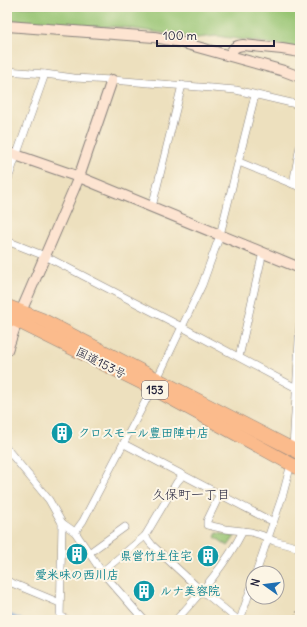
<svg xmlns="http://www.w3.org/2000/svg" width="307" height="627" viewBox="0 0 307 627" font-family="Delius,'Klee One',sans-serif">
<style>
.green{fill:#97c472;stroke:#5c7356}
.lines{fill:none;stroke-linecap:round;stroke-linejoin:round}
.stream{stroke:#6d9fd8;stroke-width:2.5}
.street-casing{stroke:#88817c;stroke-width:8}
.secondary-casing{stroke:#88817c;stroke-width:12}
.highway-casing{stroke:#88817c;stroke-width:14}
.path{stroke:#88817c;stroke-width:1.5;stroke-dasharray:1 3;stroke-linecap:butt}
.street{stroke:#fff;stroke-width:7}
.secondary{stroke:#fde4d1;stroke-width:10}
.highway{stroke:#fbbb8c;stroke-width:13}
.labels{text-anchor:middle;stroke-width:4;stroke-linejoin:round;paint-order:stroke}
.shield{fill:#fcf5e5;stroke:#63616e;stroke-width:1}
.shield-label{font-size:11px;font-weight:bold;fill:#22223b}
.street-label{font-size:12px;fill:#22223b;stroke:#fcf5e5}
.culture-label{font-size:12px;font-weight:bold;fill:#0d838f;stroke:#fcf5e5;text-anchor:start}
.neighbourhood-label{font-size:13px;fill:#22223b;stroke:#fcf5e5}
</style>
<rect width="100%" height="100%" fill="#fcf5e5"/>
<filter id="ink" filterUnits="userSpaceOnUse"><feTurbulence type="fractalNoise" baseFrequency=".025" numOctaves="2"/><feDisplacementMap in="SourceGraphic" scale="8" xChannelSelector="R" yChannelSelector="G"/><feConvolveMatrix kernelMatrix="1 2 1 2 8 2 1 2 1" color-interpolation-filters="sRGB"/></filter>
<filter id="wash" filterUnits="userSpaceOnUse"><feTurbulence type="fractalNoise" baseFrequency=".012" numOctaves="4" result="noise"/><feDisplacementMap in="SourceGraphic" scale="16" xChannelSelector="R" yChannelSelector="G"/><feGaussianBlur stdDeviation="0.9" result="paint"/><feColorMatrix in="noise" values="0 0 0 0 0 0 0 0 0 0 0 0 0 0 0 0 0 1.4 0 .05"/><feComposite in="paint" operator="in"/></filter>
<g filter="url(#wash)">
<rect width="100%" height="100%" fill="#ede0be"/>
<g class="green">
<polygon points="7,7 300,7 300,48 217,36 196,38 121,27 80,26 7,20"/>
<polygon points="217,533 235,536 228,546 215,537"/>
</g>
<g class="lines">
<polyline class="stream" points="7,614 21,620"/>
</g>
</g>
<g filter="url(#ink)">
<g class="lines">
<g class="street-casing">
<g id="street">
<polyline points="7,71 45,74 74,78 112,80 236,90 300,105"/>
<polyline points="239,162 300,187"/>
<polyline points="7,182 45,74"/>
<polyline points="293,184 300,146"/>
<polyline points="152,207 182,85"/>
<polyline points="7,241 45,256 182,327 300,390"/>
<polyline points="239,357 263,252"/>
<polyline points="124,444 265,518 273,521"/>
<polyline points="7,449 49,500 62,523 75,532 102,572 144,620"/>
<polyline points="293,449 300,322"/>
<polyline points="220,494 207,521 207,525 225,529 243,531"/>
<polyline points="75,532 83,521 157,379 202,285 220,235 255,95"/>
<polyline points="145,536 152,545 195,585 238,620"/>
<polyline points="89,553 125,527"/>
<polyline points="102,572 145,536 177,482 183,475"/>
<polyline points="256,573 283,494 291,464"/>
<polyline points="7,581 60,603"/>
<polyline points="60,616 68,620"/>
<polyline points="60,620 62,523"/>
<path d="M176,620C201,593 226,564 243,531L251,532L261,535L274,541L300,548"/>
<polyline points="240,620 253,582"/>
</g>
</g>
<g class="secondary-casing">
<g id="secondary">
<polyline points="7,26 154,37 176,41 284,71 300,77"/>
<path d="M231,56C232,48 235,46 243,45L282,49L300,52"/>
<polyline points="7,152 79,177 300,268"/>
<polyline points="7,350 17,321 79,177 112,80"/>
</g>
</g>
<g class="highway-casing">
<g id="highway">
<polyline points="7,306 41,319 300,453"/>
<polyline points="7,317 17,321 152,388 300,469"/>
</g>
</g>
<polyline class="path" points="294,620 300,602"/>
<use href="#street" class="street"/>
<use href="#secondary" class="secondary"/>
<use href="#highway" class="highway"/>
</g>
</g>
<defs>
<g id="building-disc" transform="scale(1.15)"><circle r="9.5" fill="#0f9aa8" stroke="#fcf5e5"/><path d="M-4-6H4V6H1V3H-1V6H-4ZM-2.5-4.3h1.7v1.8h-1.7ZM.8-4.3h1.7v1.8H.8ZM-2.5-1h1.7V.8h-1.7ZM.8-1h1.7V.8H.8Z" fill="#fff"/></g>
</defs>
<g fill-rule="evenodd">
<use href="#building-disc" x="62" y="433"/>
<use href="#building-disc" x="77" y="554"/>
<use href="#building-disc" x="208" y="556"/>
<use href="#building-disc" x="144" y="591"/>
</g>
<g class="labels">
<rect class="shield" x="142" y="381" width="26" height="18" rx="3"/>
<g class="shield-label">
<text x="155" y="394">153</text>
</g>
<g class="street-label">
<text transform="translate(101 363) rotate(27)" y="4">国道153号</text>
</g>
<g class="culture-label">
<text x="78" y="437">クロスモール豊田陣中店</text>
<text x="192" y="560" text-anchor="end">県営竹生住宅</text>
<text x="77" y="579" text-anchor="middle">愛米味の西川店</text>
<text x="160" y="595">ルナ美容院</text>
</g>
<g class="neighbourhood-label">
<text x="191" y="499">久保町一丁目</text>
</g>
</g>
<rect width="307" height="627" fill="none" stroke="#fcf5e5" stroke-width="24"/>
<g transform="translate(265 585) rotate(284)"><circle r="19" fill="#fcf5e5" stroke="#a5a1a1"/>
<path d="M0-3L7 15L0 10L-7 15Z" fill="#1f6fb2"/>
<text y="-6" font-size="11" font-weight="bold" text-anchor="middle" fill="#22223b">N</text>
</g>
<path d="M157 40v6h117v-6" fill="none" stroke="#22223b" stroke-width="2"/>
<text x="163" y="40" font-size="12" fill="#22223b" stroke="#fcf5e5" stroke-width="3" paint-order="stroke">100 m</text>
</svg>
